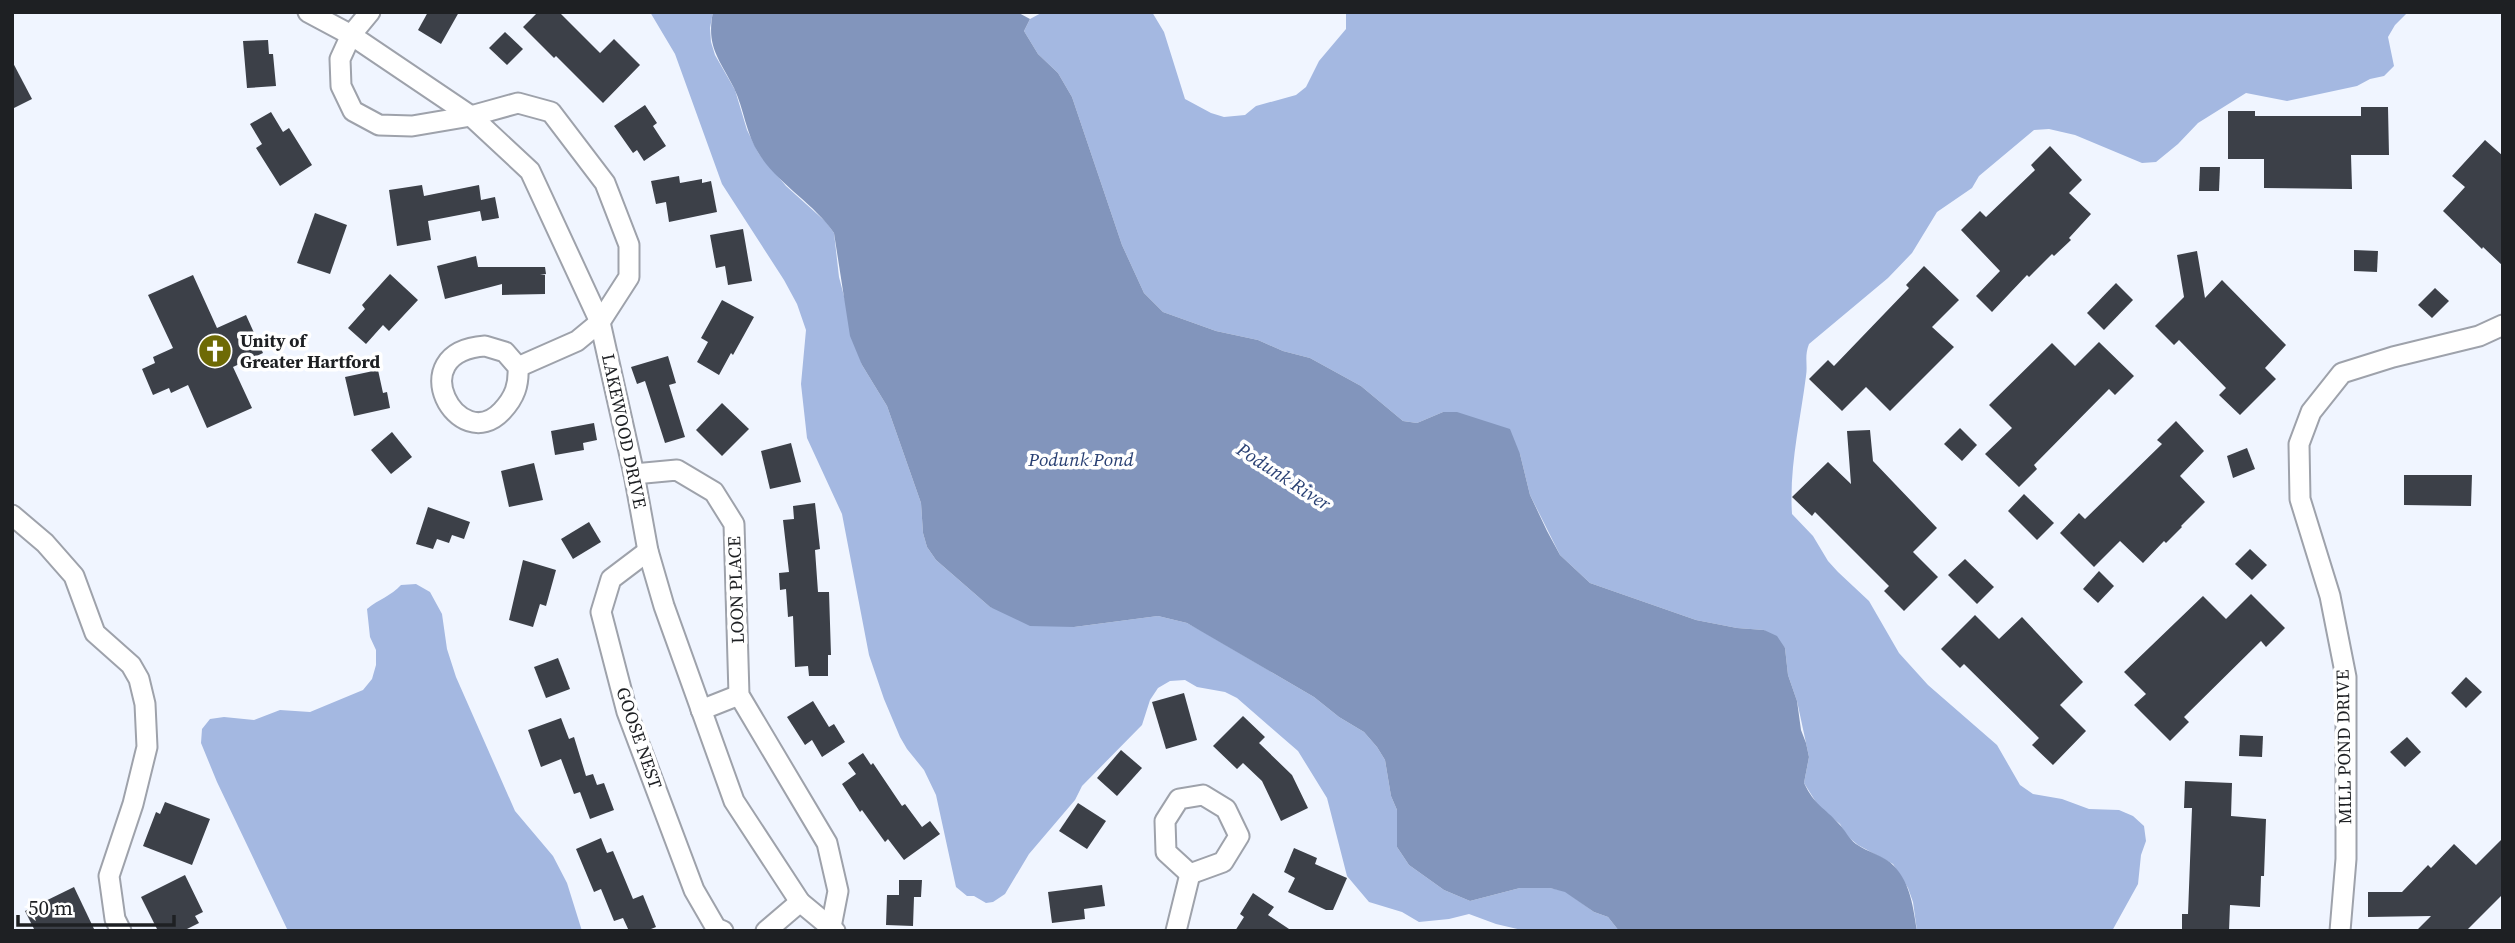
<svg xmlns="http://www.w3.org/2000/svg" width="2515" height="943" viewBox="0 0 2515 943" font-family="'Source Serif 4',serif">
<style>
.forest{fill:#a4b8e1}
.water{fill:#8295bc}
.building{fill:#3c4048}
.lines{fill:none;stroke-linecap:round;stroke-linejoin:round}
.street-casing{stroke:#9ea2ab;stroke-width:23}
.street{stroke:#fff;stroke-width:19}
.labels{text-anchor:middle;stroke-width:7;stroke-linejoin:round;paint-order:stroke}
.poi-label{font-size:18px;font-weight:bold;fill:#1e2023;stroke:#fff;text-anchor:start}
.street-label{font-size:18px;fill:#1e2023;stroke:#fff}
.water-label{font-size:19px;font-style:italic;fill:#294073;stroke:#fff}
</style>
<rect width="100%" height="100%" fill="#f0f5ff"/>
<g class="forest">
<polygon points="650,12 713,12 710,28 711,42 715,55 735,90 747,130 759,154 786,186 826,222 834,233 839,277 862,365 887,406 921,503 923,533 927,547 936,560 990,607 1074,627 1158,616 1187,623 1200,630 1314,697 1339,717 1364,732 1377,747 1385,760 1391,796 1397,810 1397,847 1409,865 1444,890 1470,901 1520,888 1550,888 1565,891 1594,912 1608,917 1619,931 1526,931 1496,924 1469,914 1449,919 1419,922 1402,912 1369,902 1347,876 1327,798 1298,751 1237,698 1225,692 1197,687 1185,680 1170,681 1158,688 1150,700 1142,725 1082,786 1075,800 1029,854 1005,894 993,902 986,903 974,896 967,896 956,887 936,795 924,770 907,749 900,737 884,699 869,655 842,514 807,438 801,384 806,330 797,304 784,280 722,184 675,54"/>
<path d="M1043,12H1152L1164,32L1185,99L1211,113L1224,117L1245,115L1256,106L1296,95L1306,87L1319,61L1346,29V12H2408L2395,25L2388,37L2394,66L2384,76L2370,79L2357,86L2287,101L2246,93L2198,123L2178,144L2156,162L2142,163L2075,135L2049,129L2034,130L1979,176L1972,188L1937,212L1912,253L1888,278L1809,344C1804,357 1808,364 1806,376C1800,423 1789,467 1792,514L1813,536L1828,561L1838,572L1869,601L1899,653L1928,685L1997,745L2020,785L2033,794L2062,799L2089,809L2119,810L2133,816L2144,826L2146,841L2141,855L2138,884L2112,931H1917L1913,902L1908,888L1893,864L1858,845L1847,836L1840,824L1819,807L1804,783L1809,757L1797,701L1788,675L1785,648L1764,630L1737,628L1696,620L1590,583L1560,555L1530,495L1520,454L1443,412L1417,423L1403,421L1361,386L1310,358L1283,351L1258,340L1216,331L1163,312L1144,293L1122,245L1072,97L1058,73L1038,54L1024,31L1030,19Z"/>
<path d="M416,584L430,592L442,614L447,649L456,677L515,811L553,856L567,883L582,931H288L217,782L201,743L202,729L210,719L224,717L254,720L280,710L310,712L363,690L372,679L376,665V650L370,637L367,609C379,599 391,596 401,585Z"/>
</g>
<path class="water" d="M713,12H1017L1030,19L1024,31L1038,54L1058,73L1072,97L1122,245L1144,293L1163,312L1216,331L1258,340L1283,351L1310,358L1361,386L1403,421L1417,423L1443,412H1457L1510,429L1520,454L1530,495L1547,531L1560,555L1590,583L1696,620L1737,628L1764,630L1777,636L1785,648L1788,675L1797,701L1801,730L1806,743L1809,757L1804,783C1815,806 1824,807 1839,824C1846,831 1848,838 1856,844C1867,852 1885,856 1894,866C1911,884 1913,908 1917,931H1619L1608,917L1594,912L1565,892L1550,888H1520L1470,901L1444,890L1409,865L1397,847V810L1391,796L1385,760L1377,747L1364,732L1339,717L1314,697L1187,623L1158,616L1074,627L1030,626L990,607L936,560L927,547L923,533L921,503L887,406L862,365L850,336L834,233C814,203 779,185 759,154C746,134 744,109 734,88C719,58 706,47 713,12Z"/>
<g class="building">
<polygon points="428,12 459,12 441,44 418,30"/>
<polygon points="538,12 559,12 600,53 614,39 640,65 603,103 556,56 554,58 523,27"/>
<polygon points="505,32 523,49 507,65 489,48"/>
<polygon points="268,40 269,54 273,54 276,86 247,88 243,41"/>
<polygon points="12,61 32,99 12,109"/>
<polygon points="645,105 657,123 653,126 666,146 644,161 637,150 633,153 614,126"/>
<polygon points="2361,107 2388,107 2389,155 2351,155 2352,189 2264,188 2264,159 2228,159 2228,111 2255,111 2255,116 2361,116"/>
<polygon points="271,112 283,132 289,128 312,165 280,186 256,148 262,144 250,124"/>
<polygon points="2485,140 2503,156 2503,266 2483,247 2482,249 2443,211 2465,187 2452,176"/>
<polygon points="2050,146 2082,180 2069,193 2091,214 2069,238 2071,240 2054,256 2052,254 2029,277 2027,275 1992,312 1976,296 2000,271 1961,230 1980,211 1986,217 2035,170 2031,165"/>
<polygon points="2200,167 2220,167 2219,191 2199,191"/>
<polygon points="679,176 680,183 702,179 702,183 711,181 717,212 669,222 666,202 656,204 651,181"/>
<polygon points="422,185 424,196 479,185 481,200 495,197 499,218 482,221 480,211 428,221 431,240 397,246 389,190"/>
<polygon points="315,213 347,225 330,274 297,263"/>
<polygon points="743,229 752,281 728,285 725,266 716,268 710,235"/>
<polygon points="2354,250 2378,251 2377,272 2354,271"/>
<polygon points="2197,251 2205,298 2222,280 2286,345 2265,368 2276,379 2240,415 2219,395 2226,388 2179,340 2174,345 2155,326 2184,297 2177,255"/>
<polygon points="476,256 478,267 545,267 546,274 540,275 545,275 545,294 502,295 502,284 445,299 437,266"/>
<polygon points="1924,266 1959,300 1932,327 1954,347 1890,411 1866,387 1842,411 1809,379 1828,360 1834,366 1909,288 1906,285"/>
<polygon points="390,274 418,300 389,331 383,325 366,344 348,328 365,309 362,305"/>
<polygon points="193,275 217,328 246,315 263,353 233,367 252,408 207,428 188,385 171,393 169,388 153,395 142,369 155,363 153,357 173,348 148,295"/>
<polygon points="2116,283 2133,300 2104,330 2087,313"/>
<polygon points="2435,288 2449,301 2432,318 2418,305"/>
<polygon points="722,300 754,317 733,355 731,353 719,375 697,362 708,342 701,338"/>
<polygon points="2099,342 2134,376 2115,395 2109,389 2034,465 2037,469 2019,487 1985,454 2012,428 1989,405 2052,343 2075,366"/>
<polygon points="668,356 676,383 669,385 685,437 665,443 645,381 637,384 631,367"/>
<polygon points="378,370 383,393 387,392 390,408 354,416 345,377"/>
<polygon points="722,403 749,429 722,456 696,430"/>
<polygon points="2176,421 2204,451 2180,476 2205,502 2181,526 2182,527 2166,543 2164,541 2143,563 2120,541 2094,567 2060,533 2079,513 2085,519 2162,444 2157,440"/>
<polygon points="594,423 597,440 583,443 584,450 555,455 551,431"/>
<polygon points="1960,428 1977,445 1962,461 1944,444"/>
<polygon points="1870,430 1873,461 1937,528 1913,552 1938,577 1904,611 1884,591 1889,586 1815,512 1812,516 1792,497 1828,462 1851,484 1847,431"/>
<polygon points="392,432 412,457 391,474 371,450"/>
<polygon points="791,443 801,482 770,489 761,451"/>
<polygon points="2247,448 2255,469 2233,478 2227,456"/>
<polygon points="534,463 543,500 509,507 501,471"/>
<polygon points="2404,475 2472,475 2471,506 2404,505"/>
<polygon points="2024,494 2054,523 2037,540 2008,511"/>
<polygon points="815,503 820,549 815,550 818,592 829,592 831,655 828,655 828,676 809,676 808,666 795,667 793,616 788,617 786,589 780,590 779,573 789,572 783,520 794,519 793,506"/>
<polygon points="428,507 470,522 464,539 452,535 449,543 437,539 433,549 416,544"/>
<polygon points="589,522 601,542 573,559 561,539"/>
<polygon points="2250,549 2267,565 2252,580 2235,564"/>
<polygon points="1965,559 1994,587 1977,604 1948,575"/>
<polygon points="523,560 556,570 546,606 540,604 533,627 509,620"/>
<polygon points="2099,571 2114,586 2098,603 2083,589"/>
<polygon points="2251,594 2285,628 2266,647 2261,641 2184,717 2189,722 2170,741 2134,705 2146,694 2124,672 2203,596 2226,619"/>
<polygon points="1975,615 1999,639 2022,617 2083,682 2060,705 2086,731 2053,765 2032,745 2039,738 1964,664 1960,668 1941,649"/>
<polygon points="558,658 570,689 546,698 534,667"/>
<polygon points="2466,677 2482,692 2466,708 2451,693"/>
<polygon points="1184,693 1197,740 1166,749 1152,702"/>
<polygon points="813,701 829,727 834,724 845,742 822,757 812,740 805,745 787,717"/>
<polygon points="1243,716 1265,737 1259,743 1292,775 1308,808 1281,821 1262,781 1243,763 1237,769 1213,746"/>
<polygon points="561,718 569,739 574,737 586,776 593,774 597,785 604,783 614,810 590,819 580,792 574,794 561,759 541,767 528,730"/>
<polygon points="2240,735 2263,736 2262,757 2239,756"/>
<polygon points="2407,737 2421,752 2405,767 2390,752"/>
<polygon points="1121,750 1142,768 1117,796 1097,778"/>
<polygon points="863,753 871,765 873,763 902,806 905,804 922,827 930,821 940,834 904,860 888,839 885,842 862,810 860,812 842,784 856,774 848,763"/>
<polygon points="2185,781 2232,783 2231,816 2266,819 2264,876 2261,876 2260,907 2230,905 2229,931 2182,931 2182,914 2188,914 2192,808 2184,808"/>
<polygon points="165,802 210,819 192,865 143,846 156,812 160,814"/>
<polygon points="1078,803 1106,821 1087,849 1059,831"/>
<polygon points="601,838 607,853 613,851 633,899 643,895 656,927 646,931 629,931 623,918 614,921 601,889 594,892 576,849"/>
<polygon points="2503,838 2503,894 2466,931 2416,931 2431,916 2368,917 2368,892 2402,892 2428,865 2431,868 2454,844 2476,865"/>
<polygon points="1294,848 1317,858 1315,864 1347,878 1333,910 1326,910 1288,892 1295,878 1284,872"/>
<polygon points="185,875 203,912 195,916 199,923 183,931 158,931 141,897"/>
<polygon points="899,880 922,880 921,897 914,897 913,926 886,925 887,895 899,895"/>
<polygon points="1102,885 1105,906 1084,909 1085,919 1052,923 1048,892"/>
<polygon points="74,887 95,931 35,931 25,911"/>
<polygon points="1253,893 1274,907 1268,915 1292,931 1235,931 1244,917 1240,914"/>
</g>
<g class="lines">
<g class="street-casing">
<g id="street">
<polyline points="308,12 351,35 471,116 530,171 600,322 634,474 648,551 664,606 734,801 800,902 835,931"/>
<polyline points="370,12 351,35 340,59 341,86 353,111 379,125 412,126 471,116 518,103 551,112 605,183 629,245 629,277 600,322 577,341 518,367"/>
<path d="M485,346L505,352L518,367C519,385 515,397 502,411C459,457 400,352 485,346Z"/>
<polyline points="634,474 677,470 714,492 734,524 739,695 827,843 838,891 831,927"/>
<polyline points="12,515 45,543 74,576 95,633 131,665 139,679 145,704 147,747 133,804 109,876 115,919 121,931"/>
<polyline points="648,551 611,579 601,612 627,712 694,890 716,928 723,931"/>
<polyline points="701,710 739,695"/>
<polygon points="1203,795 1226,809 1239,836 1223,862 1190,874 1166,852 1165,821 1179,799"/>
<polyline points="766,931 800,902"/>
<polyline points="1176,931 1190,874"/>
<polyline points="2340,931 2346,859 2346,677 2330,596 2300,499 2299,444 2311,412 2342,373 2393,357 2479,336 2503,325"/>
</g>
</g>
<use href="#street" class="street"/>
</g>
<defs>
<g id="church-disc" transform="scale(1.75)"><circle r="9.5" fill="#6e6a05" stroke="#fff"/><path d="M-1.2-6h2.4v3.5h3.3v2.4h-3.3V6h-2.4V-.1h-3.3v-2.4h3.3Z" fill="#fff"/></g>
</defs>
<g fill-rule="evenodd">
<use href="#church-disc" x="215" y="351"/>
</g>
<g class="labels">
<g class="poi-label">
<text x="240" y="347">Unity of<tspan x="240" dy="21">Greater Hartford</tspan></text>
</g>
<g class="street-label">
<text transform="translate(624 431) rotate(78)" y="6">LAKEWOOD DRIVE</text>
<text transform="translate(736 590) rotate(-92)" y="6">LOON PLACE</text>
<text transform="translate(639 738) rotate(71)" y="6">GOOSE NEST</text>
<text transform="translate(2344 747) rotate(-91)" y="6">MILL POND DRIVE</text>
</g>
<g class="water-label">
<text x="1081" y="466">Podunk Pond</text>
<text transform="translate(1284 476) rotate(33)" y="7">Podunk River</text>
</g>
</g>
<rect width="2515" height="943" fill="none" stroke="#1e2023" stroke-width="28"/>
<path d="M18 915v10h156v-10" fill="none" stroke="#1e2023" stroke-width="3.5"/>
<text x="28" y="915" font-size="21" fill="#1e2023" stroke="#ffffff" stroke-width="5" paint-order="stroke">50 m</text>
</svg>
